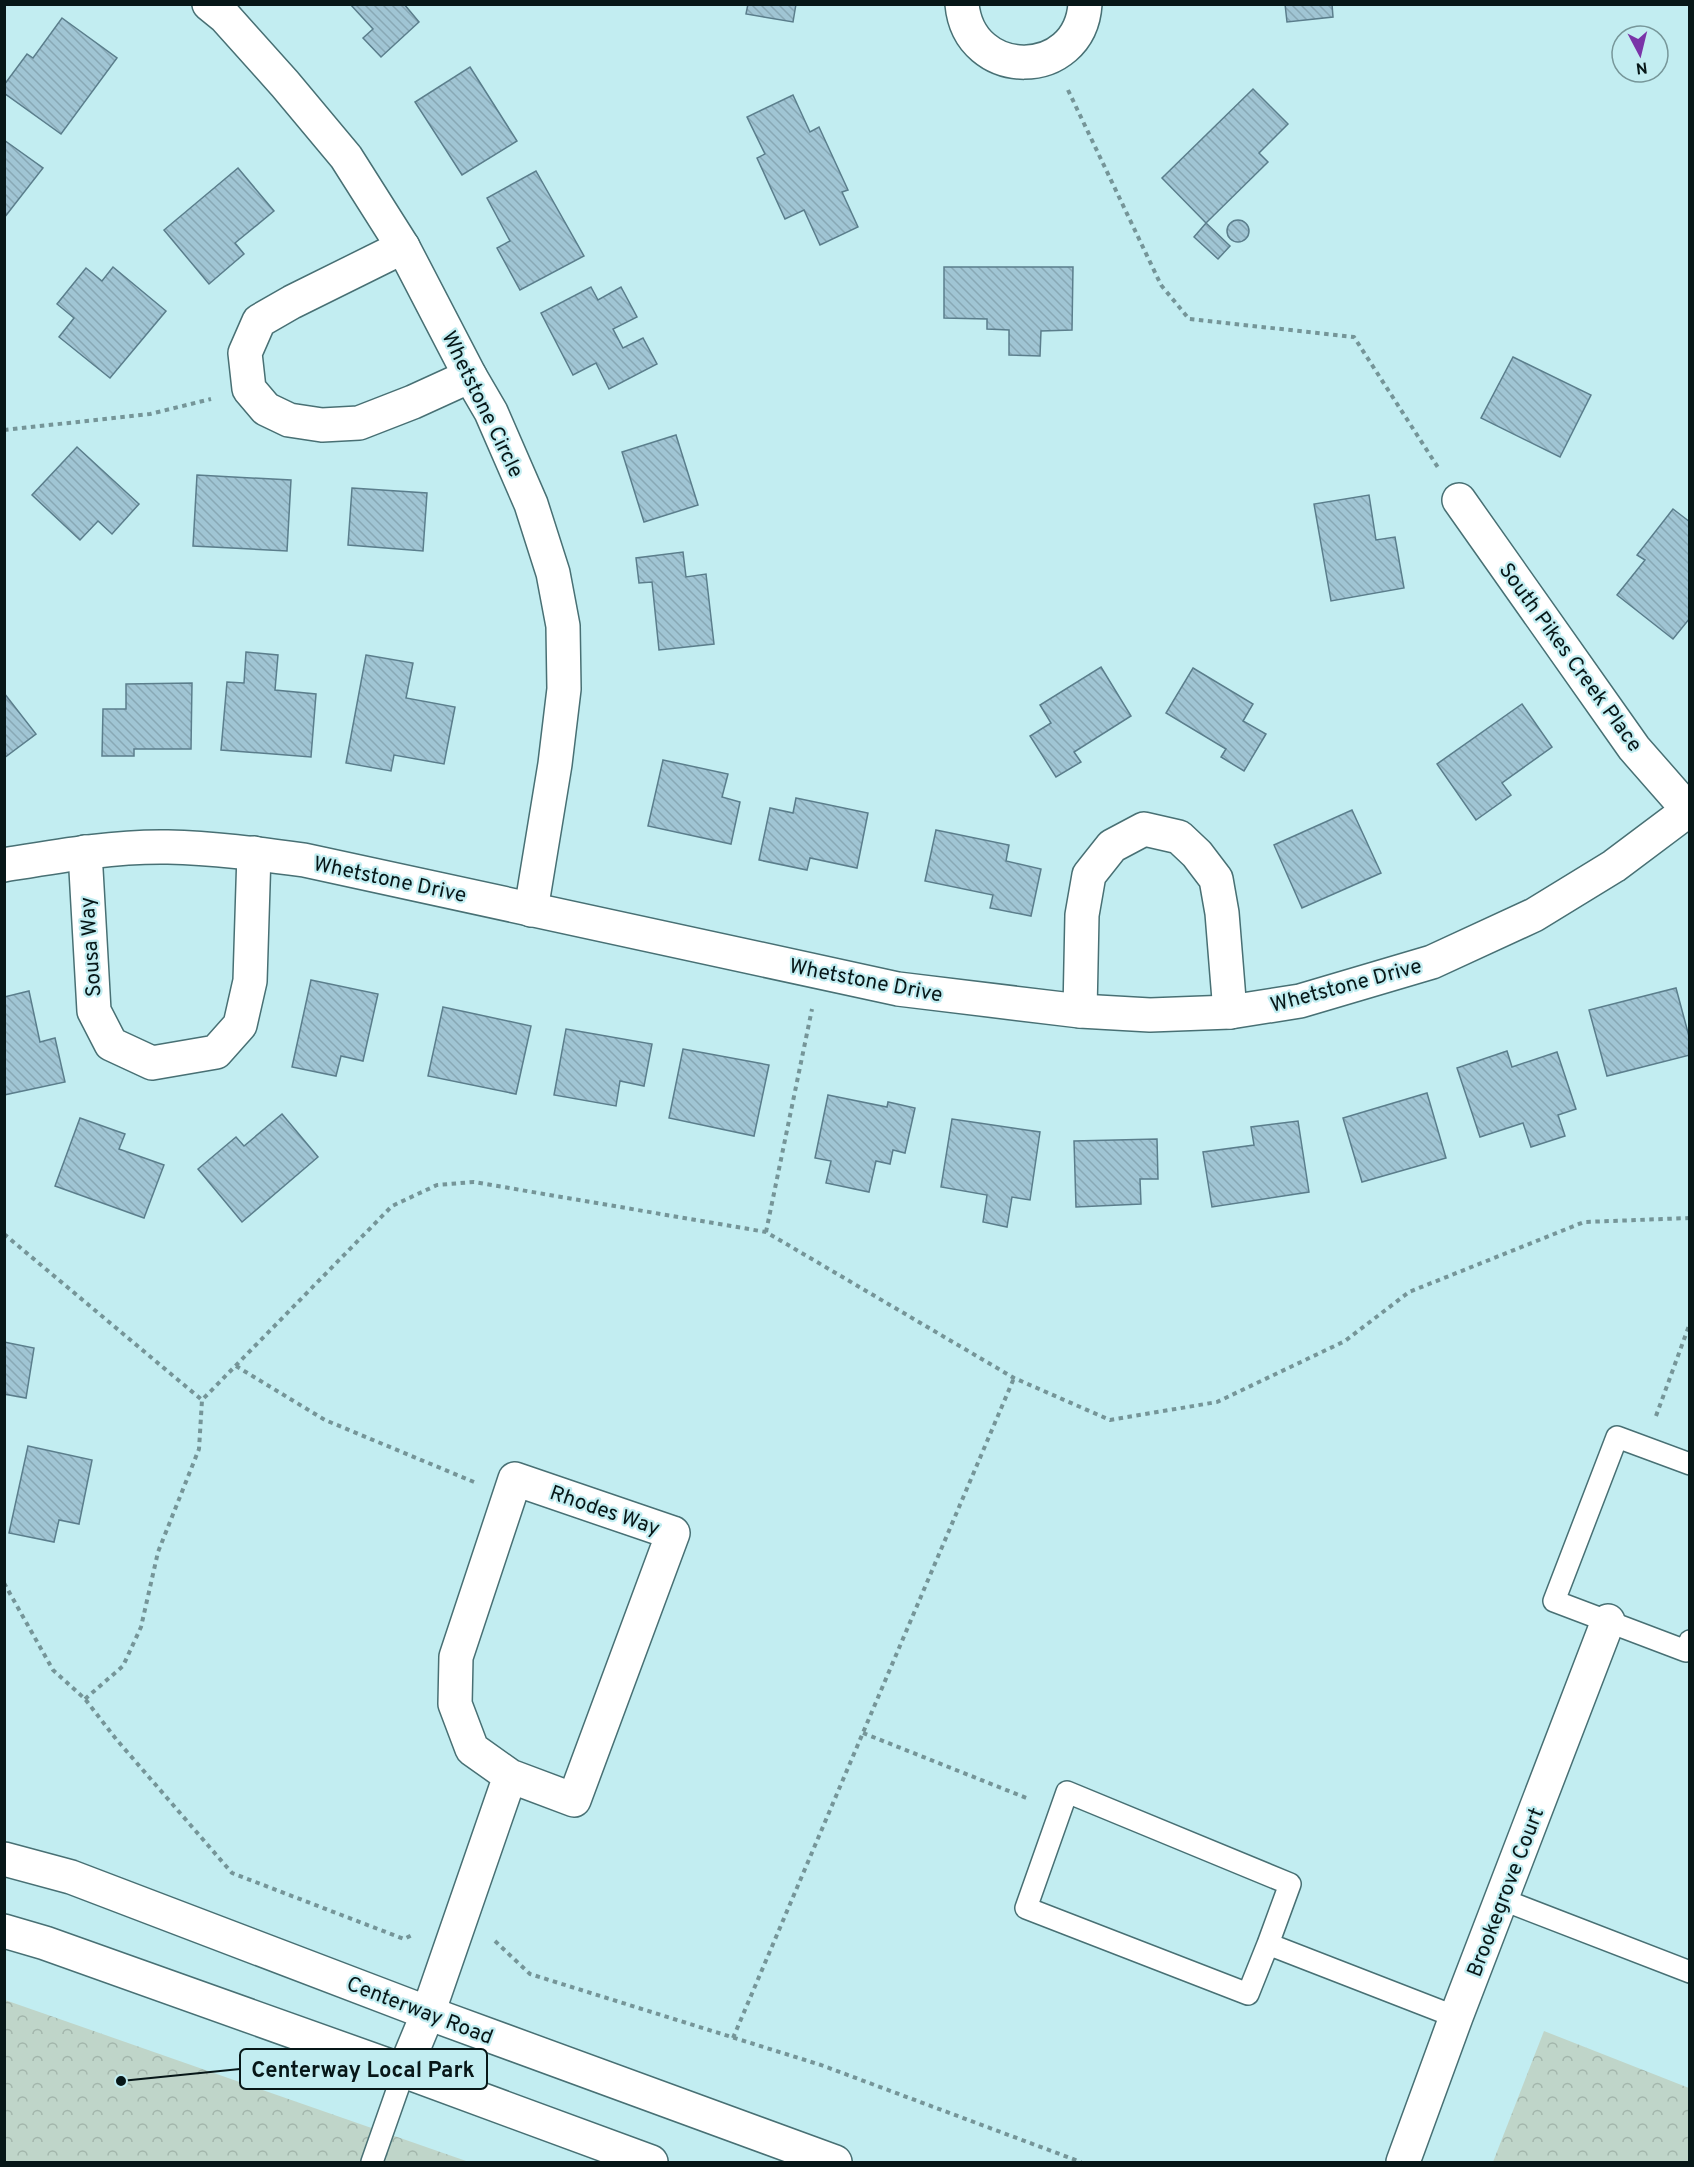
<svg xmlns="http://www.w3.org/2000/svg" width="1694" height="2167" viewBox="0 0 1694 2167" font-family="Overpass,sans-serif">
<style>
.forest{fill:url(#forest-crowns)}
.building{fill:url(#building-back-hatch);stroke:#5b7e8c;stroke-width:1.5}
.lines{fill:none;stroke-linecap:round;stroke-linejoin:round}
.service-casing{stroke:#487074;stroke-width:24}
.minor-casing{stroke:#487074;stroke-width:36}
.tertiary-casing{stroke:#487074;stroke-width:36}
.path{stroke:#759598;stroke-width:4;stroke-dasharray:4.5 4.5;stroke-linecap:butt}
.service{stroke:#fff;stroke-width:21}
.minor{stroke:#fff;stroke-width:33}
.tertiary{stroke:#fff;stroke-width:33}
.labels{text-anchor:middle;stroke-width:4.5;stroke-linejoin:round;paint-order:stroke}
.street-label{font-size:21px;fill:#071718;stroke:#c2edf1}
.leader{fill:none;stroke:#071718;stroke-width:2}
.callout-dot{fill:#071718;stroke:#c2edf1;stroke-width:2}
.callout{fill:#c2edf1;stroke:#071718;stroke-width:2}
.callout-label{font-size:22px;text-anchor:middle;font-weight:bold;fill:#071718}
</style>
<defs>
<pattern id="forest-crowns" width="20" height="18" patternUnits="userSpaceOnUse" patternTransform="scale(1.5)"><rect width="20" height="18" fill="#bfd5c9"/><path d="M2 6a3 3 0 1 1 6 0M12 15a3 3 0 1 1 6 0" fill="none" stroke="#a3b6ac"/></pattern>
<pattern id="building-back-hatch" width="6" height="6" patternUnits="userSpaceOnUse" patternTransform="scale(1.5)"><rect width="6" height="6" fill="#a0c5d4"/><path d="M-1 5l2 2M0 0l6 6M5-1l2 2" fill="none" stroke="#88a8b5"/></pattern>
</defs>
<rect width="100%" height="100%" fill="#c2edf1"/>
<g class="forest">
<polygon points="5,2000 469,2162 5,2162"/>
<polygon points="1544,2031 1689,2088 1689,2162 1493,2162"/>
</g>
<g class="building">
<polygon points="350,4 404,4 419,22 381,57 363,38 373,29"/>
<polygon points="748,4 796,4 793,22 746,14"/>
<polygon points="1285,4 1332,4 1333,17 1287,22"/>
<polygon points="62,18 117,58 61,134 4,93 4,85 27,54 33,58"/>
<polygon points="470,67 517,141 462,175 415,102"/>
<polygon points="1253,89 1288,124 1259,153 1268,162 1206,223 1162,178"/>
<polygon points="793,95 810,132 819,127 848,190 842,192 858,227 820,245 804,210 785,219 757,158 765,154 747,117"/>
<polygon points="4,140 43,168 4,218"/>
<polygon points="238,168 274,211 235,243 244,254 209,284 164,230"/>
<polygon points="536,171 584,256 520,290 497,248 510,241 487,198"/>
<circle cx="1238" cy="231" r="11"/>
<polygon points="1206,223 1230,246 1218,259 1194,237"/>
<polygon points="113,267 166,311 110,378 59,337 74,318 57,304 86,268 102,281"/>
<polygon points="944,267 1073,267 1072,330 1041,331 1040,356 1009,355 1009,330 987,329 987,319 944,318"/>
<polygon points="591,287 598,300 621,287 637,317 613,329 623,348 643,338 657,364 609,389 596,363 573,375 541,313"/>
<polygon points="1513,357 1591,395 1560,457 1481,418"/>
<polygon points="676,435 698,505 644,522 622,452"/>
<polygon points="77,447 139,504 112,534 98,521 80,540 32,495"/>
<polygon points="197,475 291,480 287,551 193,546"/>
<polygon points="352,488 427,493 423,551 348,545"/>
<polygon points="1369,495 1376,540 1395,537 1404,588 1331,601 1314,504"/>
<polygon points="1673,509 1690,522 1690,618 1673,639 1617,595 1645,560 1637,555"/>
<polygon points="683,552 686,577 706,574 714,644 659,650 652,582 639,583 636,558"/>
<polygon points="246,652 278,655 275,690 316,694 311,757 221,750 227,682 244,683"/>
<polygon points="366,655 413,663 406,698 455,707 444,764 394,755 391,771 346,763"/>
<polygon points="1101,667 1131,716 1074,752 1081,762 1056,777 1030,736 1051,723 1040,705"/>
<polygon points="1193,668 1253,704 1243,721 1266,734 1244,771 1221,757 1226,749 1166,713"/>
<polygon points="192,683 191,749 134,749 134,756 102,756 103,709 126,709 126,684"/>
<polygon points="4,693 36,734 4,758"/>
<polygon points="1522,704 1552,747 1502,783 1511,795 1476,820 1437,764"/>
<polygon points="663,760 728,774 722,797 740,802 731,844 648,826"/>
<polygon points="796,798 868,813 857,868 810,858 807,870 759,860 770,808 793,813"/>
<polygon points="1352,810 1381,873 1302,908 1274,845"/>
<polygon points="936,830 1009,845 1006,861 1041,869 1031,916 990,908 993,895 925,881"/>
<polygon points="311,980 378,994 363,1061 341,1056 336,1076 292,1067"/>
<polygon points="1676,988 1690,1040 1690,1055 1607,1076 1589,1010"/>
<polygon points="29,991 40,1042 55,1038 65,1082 4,1095 4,997"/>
<polygon points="443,1007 531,1026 516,1094 428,1076"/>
<polygon points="566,1029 652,1044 644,1086 620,1081 616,1106 554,1095"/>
<polygon points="683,1049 769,1065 754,1136 669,1118"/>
<polygon points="1507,1051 1512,1067 1557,1052 1576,1109 1558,1115 1565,1136 1531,1147 1523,1123 1480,1137 1457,1068"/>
<polygon points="1427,1093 1446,1158 1362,1182 1343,1118"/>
<polygon points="828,1095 887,1107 888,1102 915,1108 905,1153 893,1150 890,1164 876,1161 869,1192 826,1183 831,1161 815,1158"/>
<polygon points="282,1114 318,1157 242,1222 198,1169 236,1137 244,1146"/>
<polygon points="80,1118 125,1134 119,1149 164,1165 144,1218 55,1186"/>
<polygon points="952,1119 1040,1132 1030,1200 1012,1197 1007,1227 983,1222 987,1195 941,1187"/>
<polygon points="1298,1121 1309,1192 1212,1207 1203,1152 1254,1145 1251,1127"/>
<polygon points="1157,1139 1158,1179 1140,1179 1141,1204 1076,1207 1074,1141"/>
<polygon points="4,1342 34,1348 26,1398 4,1394"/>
<polygon points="28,1446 92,1460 79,1524 59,1520 54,1542 9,1533"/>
</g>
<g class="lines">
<g class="service-casing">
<g id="service">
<polyline points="1690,1464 1617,1437 1554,1601 1686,1651 1690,1641"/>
<polyline points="1501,1899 1690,1972"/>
<polyline points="1268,1944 1290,1884 1067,1792 1026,1908 1248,1994 1268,1944 1456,2017"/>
<polyline points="372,2162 404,2071"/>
</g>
</g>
<g class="minor-casing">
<g id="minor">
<polyline points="209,4 225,17 285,84 346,157 403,247 470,376 491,412 531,504 553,573 563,626 564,689 555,764 531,910"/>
<path d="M962,4C969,82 1080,81 1085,4"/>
<polyline points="403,247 292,302 259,321 245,353 249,389 266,409 289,420 322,425 359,423 413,402 470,376"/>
<polyline points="1459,500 1634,748 1690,812"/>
<polyline points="85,852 94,1011 111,1044 152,1063 216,1052 240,1025 250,981 254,853"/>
<path d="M4,865C58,856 113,846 168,847C213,848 259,854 304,860L898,989L1080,1011L1150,1015L1230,1012L1300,1001L1432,962L1534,915L1614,866L1690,809"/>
<polyline points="1080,1011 1082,915 1089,875 1112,846 1144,829 1179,837 1197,854 1216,879 1222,913 1230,1012"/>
<polyline points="404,2071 428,2013 510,1776 574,1800 673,1533 515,1479 456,1657 455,1704 472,1749 510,1776"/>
<polyline points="1403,2162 1456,2017 1608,1621"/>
</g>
</g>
<g class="tertiary-casing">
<g id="tertiary">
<polyline points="4,1859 71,1877 428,2013 835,2162"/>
<polyline points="4,1931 45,1943 404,2071 651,2162"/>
</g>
</g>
<g class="path">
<polyline points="1068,90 1161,285 1189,319 1354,337 1439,469"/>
<polyline points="4,430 150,414 211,399"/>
<polyline points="766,1232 812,1009"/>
<polyline points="4,1234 202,1400"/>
<polyline points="236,1366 325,1420 474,1482"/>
<polyline points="1656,1416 1690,1323"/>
<polyline points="4,1583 53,1670 85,1699 116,1739 232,1873 404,1939 414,1934"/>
<polyline points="85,1699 123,1666 141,1627 158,1552 199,1449 202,1400 392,1206 437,1185 474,1182 766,1232 1014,1378 1110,1420 1217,1402 1345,1341 1409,1292 1584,1222 1690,1218"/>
<polyline points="863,1733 1029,1799"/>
<polyline points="495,1941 530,1974 821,2065 1081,2162"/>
<polyline points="733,2038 1014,1378"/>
</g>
<use href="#service" class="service"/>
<use href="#minor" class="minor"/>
<use href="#tertiary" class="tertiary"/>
</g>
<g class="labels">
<g class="street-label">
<text transform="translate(483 404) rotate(64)" y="7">Whetstone Circle</text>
<text transform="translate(1571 657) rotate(54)" y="7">South Pikes Creek Place</text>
<text transform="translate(390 879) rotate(12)" y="7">Whetstone Drive</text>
<text transform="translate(90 947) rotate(-94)" y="7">Sousa Way</text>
<text transform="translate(866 980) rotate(11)" y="7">Whetstone Drive</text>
<text transform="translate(1346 985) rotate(-15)" y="7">Whetstone Drive</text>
<text transform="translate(605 1510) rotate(19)" y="7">Rhodes Way</text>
<text transform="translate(1505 1892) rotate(-69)" y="7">Brookegrove Court</text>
<text transform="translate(420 2010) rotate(21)" y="7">Centerway Road</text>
</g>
</g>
<path class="leader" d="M121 2081L240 2069"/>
<circle class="callout-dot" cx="121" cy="2081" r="6"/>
<rect class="callout" x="240" y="2049" width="247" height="40" rx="6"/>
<g class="callout-label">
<text x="363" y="2077">Centerway Local Park</text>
</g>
<rect width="1694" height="2167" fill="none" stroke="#071718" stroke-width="12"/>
<g transform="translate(1640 54) rotate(173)"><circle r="28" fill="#c2edf1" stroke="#77979a" stroke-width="1.5"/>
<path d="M0-4.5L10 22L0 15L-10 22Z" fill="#7a34a8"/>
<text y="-9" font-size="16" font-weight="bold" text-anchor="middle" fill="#071718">N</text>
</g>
</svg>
